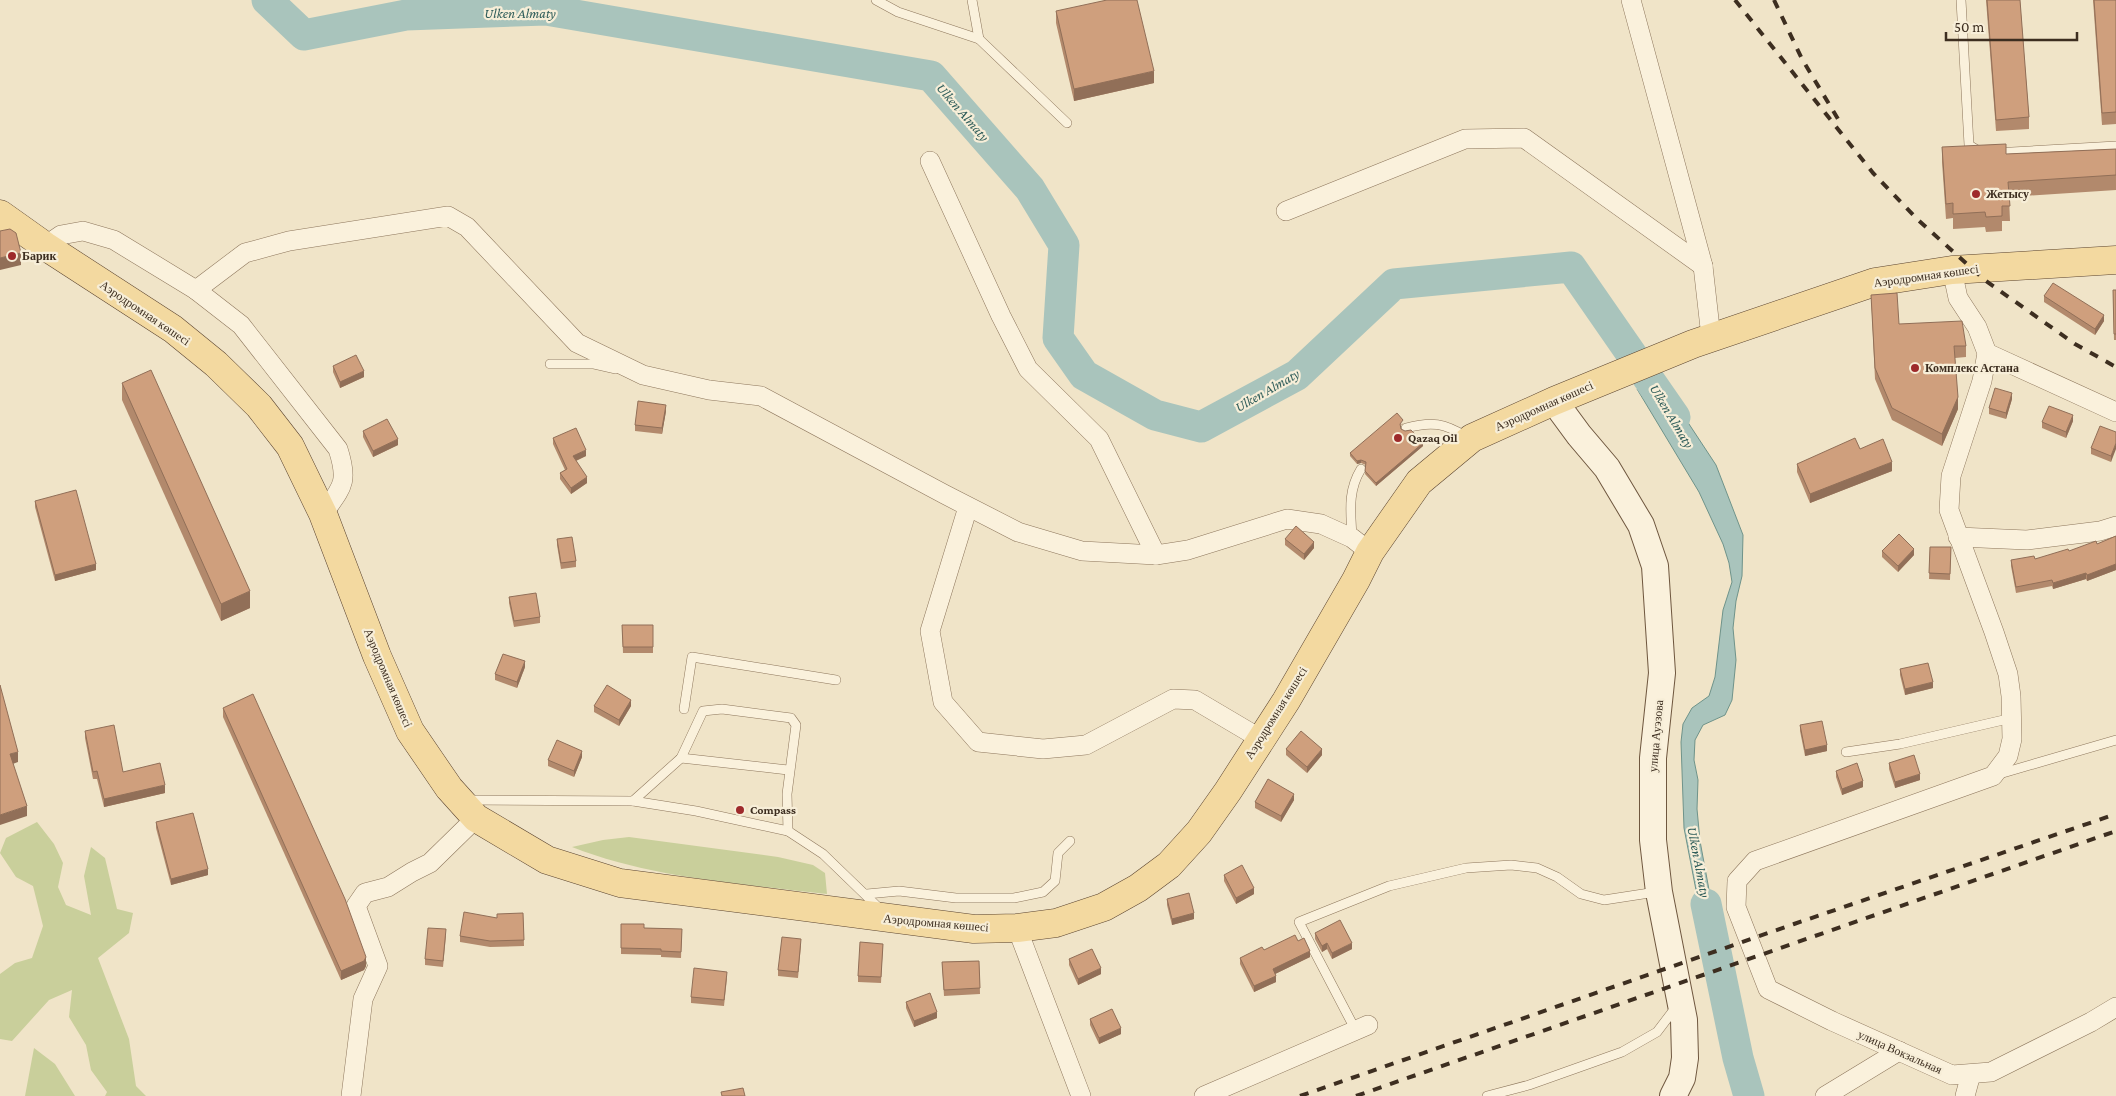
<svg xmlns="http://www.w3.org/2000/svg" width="2116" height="1096" viewBox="0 0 2116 1096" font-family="'Crimson Pro',serif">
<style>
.green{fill:#c9cf9b}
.water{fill:#a9c4bc;stroke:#6f938a}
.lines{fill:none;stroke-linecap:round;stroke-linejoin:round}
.river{stroke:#a9c4bc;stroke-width:31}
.service-casing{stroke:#8d765c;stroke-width:10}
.minor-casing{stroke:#8d765c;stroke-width:20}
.secondary-casing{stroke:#6f573f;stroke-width:28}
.primary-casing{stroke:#5b4430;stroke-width:29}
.service{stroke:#faf1dc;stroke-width:9}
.minor{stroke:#faf1dc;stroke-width:19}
.secondary{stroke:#faf1dc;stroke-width:26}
.primary{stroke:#f3d9a0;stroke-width:28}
.rail{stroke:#3d2e20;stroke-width:4;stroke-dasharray:9 9;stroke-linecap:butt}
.wall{fill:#b2896c}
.shaded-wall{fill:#916f58}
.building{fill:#cf9f7d;stroke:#916f58}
.poi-dot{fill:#9e2a2b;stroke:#f7eed8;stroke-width:2}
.labels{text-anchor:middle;stroke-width:4.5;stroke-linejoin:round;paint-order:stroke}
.poi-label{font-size:12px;font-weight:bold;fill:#3d2e20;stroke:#f7eed8;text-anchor:start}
.street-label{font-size:12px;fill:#3d2e20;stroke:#f7eed8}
.water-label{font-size:14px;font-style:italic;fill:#2f5d5a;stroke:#f7eed8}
</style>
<rect width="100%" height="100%" fill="#f0e4c8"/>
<g class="green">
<polygon points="37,822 54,844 63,863 58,887 66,905 91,915 84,876 91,847 105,858 117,909 133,913 129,933 98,958 129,1039 136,1086 146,1096 105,1096 107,1092 91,1070 86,1045 69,1017 72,990 49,1000 12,1041 0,1039 0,974 15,963 32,958 43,926 33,886 16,877 0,853 6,838"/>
<path d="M629,837L778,857L813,865L825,873L827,894C744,884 650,878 572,847L603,840Z"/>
<polygon points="34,1048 55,1064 75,1096 25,1096"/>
</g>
<polygon class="water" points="1658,377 1716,465 1743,535 1742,576 1736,601 1733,628 1736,660 1732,700 1725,715 1703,725 1695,740 1694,760 1698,780 1697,809 1700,841 1719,944 1707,947 1684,828 1681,742 1683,724 1692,708 1709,696 1715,677 1723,610 1732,582 1729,563 1723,544 1699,492 1637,389"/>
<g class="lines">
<g class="river">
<polyline points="267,0 304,35 406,15 546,10 931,76 1030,189 1064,245 1058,338 1084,375 1155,415 1201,427 1297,375 1394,284 1571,267 1675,417"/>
<polyline points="1706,904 1738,1058 1749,1096"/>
</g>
<g class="service-casing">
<g id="service">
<polyline points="876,0 898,12 979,39 1067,123"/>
<polyline points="972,0 979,39"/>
<polyline points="1961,0 1969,145 1979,151"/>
<polyline points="1994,153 2116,146"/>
<polyline points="550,364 594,364 616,369"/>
<path d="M1406,428C1432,421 1444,423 1467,437"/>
<path d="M1352,538C1351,513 1347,492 1361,469"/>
<polyline points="684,709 692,657 836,680"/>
<polyline points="1846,752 1900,744 2012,718"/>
<polyline points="681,758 788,770"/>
<polyline points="1996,775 2116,740"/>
<polyline points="467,800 633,801 696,811 788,831 823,854 881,910"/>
<polyline points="633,801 681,758 703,711 722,709 791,718 796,725 787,794 788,831"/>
<polyline points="867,894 899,891 956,898 1014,898 1043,892 1055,881 1058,853 1070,841"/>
<polyline points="1355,1029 1299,922 1389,886 1466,868 1511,865 1537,868 1557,877 1581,894 1604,900 1656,892"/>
<polyline points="1487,1096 1529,1085 1622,1052 1657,1032 1676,1007"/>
</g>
</g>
<g class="minor-casing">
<g id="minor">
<polyline points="1631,0 1703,266 1711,337"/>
<polyline points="930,161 1001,316 1028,369 1099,439 1156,555"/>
<polyline points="1286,211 1465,139 1524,138 1703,266"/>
<path d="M45,246L61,235L83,231L114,240L196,290L241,325L338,449C349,483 342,487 323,514"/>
<polyline points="1952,270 1958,298 1977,327 1987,353 1982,381 1951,476 1949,510 1994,632 2008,674 2011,696 2012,739 2008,756 1993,776 1755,861 1737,881 1736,907 1768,989 1832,1021 1952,1075 1991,1072 2091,1022 2116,1007"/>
<polyline points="196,290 245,253 289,241 448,216 467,227 577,343 643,375 709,390 761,396 944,494 1018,532 1082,551 1156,555 1188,550 1287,519 1321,524 1352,538 1370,552"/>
<polyline points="1987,353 2116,412"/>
<polyline points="968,507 930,631 943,702 978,742 1043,749 1086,745 1173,699 1195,700 1261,739"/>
<polyline points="1958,537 2027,540 2100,531 2116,526"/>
<polyline points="1017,928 1081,1096"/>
<polyline points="351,1096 363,999 378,966 356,906 365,893 388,887 412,872 430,863 476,818"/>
<polyline points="1204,1096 1368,1025"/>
<polyline points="1825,1096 1899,1051"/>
<polyline points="1965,1096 1971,1074"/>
</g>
</g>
<g class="secondary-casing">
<polyline id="secondary" points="1554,401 1579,435 1607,468 1641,525 1655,566 1662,673 1653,758 1653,840 1659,892 1684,1020 1685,1058 1682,1078 1673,1096"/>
</g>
<g class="primary-casing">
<polyline id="primary" points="0,214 45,246 173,329 216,364 259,406 290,446 323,514 377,656 410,731 449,788 476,818 547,860 620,883 974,929 1017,928 1056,923 1104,907 1138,888 1169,865 1199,832 1228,791 1286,701 1356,580 1370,552 1419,482 1472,438 1554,401 1693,344 1875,282 1952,270 2116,260"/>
</g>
<use href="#service" class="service"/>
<use href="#minor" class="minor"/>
<use href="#secondary" class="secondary"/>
<use href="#primary" class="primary"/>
<g class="rail">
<polyline points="1735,0 1873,173 1918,220 1986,281 2075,344 2116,367"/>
<polyline points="1774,0 1802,59 1838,119"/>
<polyline points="1300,1096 1794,924 2116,814"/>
<polyline points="1356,1096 2116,831"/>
</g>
</g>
<g class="wall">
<polygon points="1986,0 2020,0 2029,117 2029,129 1996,131"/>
<polygon points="2093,0 2116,0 2116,124 2102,125"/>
<polygon points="1056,11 1154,83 1074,101 1056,23"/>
<polygon points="1942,147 2006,154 2116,149 2116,190 2009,197 2010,221 2002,221 2002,231 1986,232 1985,227 1953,229 1953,218 1946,219 1942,162"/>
<polygon points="2113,290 2116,290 2116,340 2114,340"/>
<polygon points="1871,295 1899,324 1966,346 1966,357 1955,358 1958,409 1942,446 1892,420 1875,379"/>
<polygon points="2044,296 2104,321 2095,335 2044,302"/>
<polygon points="333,366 364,377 340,388 333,372"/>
<polygon points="122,383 250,608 221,621 122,400"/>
<polygon points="2012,399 2006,419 1989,414 1989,408"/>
<polygon points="666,411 662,434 635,431 635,425"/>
<polygon points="2073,421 2066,438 2042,428 2042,422"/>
<polygon points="1403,423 1400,426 1401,429 1423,446 1376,486 1365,474 1366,465 1361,463 1357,464 1350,456 1350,453"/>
<polygon points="363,431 398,445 373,457 363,437"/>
<polygon points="2116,432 2111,462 2091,454 2091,448"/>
<polygon points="553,438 586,456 576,461 587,483 571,494 560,479 560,473 565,470 553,444"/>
<polygon points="1860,449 1892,471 1810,503 1797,472 1797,464"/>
<polygon points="35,501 96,570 55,581 35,507"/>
<polygon points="2116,536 2116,570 2087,581 2086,579 2053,589 2052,586 2016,593 2011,566 2011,560 2035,559 2069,551 2097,544"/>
<polygon points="557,539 576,561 576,567 561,569 557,545"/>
<polygon points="1285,539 1314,548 1304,560 1285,545"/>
<polygon points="1930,547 1951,547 1950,580 1929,579"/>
<polygon points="1882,551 1914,555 1898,572 1882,557"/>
<polygon points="509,597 540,617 540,623 514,627 509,603"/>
<polygon points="622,625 653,647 653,653 623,653"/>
<polygon points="525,667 517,688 495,680 495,674"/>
<polygon points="1900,669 1933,688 1905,695 1900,675"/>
<polygon points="594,706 631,706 619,726 594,712"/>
<polygon points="223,708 366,966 364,970 341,980 223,717"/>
<polygon points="1800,725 1827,751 1805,756 1800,731"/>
<polygon points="85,731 123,772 165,793 104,807 97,779 93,779 85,738"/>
<polygon points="1286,749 1322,755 1307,773 1286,755"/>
<polygon points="582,757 574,777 548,766 548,760"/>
<polygon points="1889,763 1920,780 1895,788 1889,769"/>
<polygon points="1836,771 1863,787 1842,795 1836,777"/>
<polygon points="1294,800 1281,822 1255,808 1255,802"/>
<polygon points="156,822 208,875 171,885 156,828"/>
<polygon points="1224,875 1254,894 1236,904 1224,881"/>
<polygon points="1167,899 1194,919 1172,925 1167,905"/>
<polygon points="523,913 524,946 490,947 460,942 460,936 497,918"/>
<polygon points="621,924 644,928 682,929 681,958 661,957 661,955 621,954"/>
<polygon points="1315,933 1352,949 1332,959 1327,949 1322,952 1315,939"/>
<polygon points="446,935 443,967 425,965 425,959"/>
<polygon points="1298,941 1310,957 1275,974 1276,982 1254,992 1240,964 1240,958 1264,950"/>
<polygon points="883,944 881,983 858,982 858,976"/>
<polygon points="801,945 798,978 778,976 778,970"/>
<polygon points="1069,959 1101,974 1078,985 1069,965"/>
<polygon points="979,961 980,994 944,996 942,962"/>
<polygon points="727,978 724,1006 691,1003 691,997"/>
<polygon points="906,1002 937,1018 914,1027 906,1008"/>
<polygon points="1090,1019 1121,1034 1099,1044 1090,1025"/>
</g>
<g class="shaded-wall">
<polygon points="1154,71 1154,83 1074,101 1074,89"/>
<polygon points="21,253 21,265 0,270 0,258"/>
<polygon points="2104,315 2104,321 2095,335 2095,329"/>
<polygon points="364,371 364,377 340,388 340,382"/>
<polygon points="2012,393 2012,399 2006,419 2006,413"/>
<polygon points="1958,397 1958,409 1942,446 1942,434"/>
<polygon points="666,405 666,411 662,434 662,428"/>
<polygon points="2073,415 2073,421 2066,438 2066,432"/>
<polygon points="398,439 398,445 373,457 373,451"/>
<polygon points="1423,443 1423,446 1376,486 1376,483"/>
<polygon points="2116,443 2116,449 2111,462 2111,456"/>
<polygon points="586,450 586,456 573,462 573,456"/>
<polygon points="1361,460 1361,463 1357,464 1357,461"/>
<polygon points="1892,462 1892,471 1810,503 1810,494"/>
<polygon points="587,477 587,483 571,494 571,488"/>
<polygon points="1314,542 1314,548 1304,560 1304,554"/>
<polygon points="1914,549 1914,555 1898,572 1898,566"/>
<polygon points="96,564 96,570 55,581 55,575"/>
<polygon points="2116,564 2116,570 2087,581 2087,575"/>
<polygon points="2086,573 2086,579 2053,589 2053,583"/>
<polygon points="250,591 250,608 221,621 221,604"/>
<polygon points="525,661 525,667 517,688 517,682"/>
<polygon points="1933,682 1933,688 1905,695 1905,689"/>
<polygon points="631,700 631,706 619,726 619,720"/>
<polygon points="1827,745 1827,751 1805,756 1805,750"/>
<polygon points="1322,749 1322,755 1307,773 1307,767"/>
<polygon points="582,751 582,757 574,777 574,771"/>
<polygon points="18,752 18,762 10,765 10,754"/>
<polygon points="1920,774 1920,780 1895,788 1895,782"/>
<polygon points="1863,781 1863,787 1842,795 1842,789"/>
<polygon points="165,785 165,793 104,807 104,799"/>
<polygon points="1294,794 1294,800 1281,822 1281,816"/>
<polygon points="27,806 27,816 0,825 0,815"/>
<polygon points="208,869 208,875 171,885 171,879"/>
<polygon points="1254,888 1254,894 1236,904 1236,898"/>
<polygon points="1194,913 1194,919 1172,925 1172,919"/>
<polygon points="1327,943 1327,949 1322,952 1322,946"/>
<polygon points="1352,943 1352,949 1332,959 1332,953"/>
<polygon points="1310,951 1310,957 1273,975 1273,969"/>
<polygon points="366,957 366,966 364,970 341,980 341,971"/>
<polygon points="1101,968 1101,974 1078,985 1078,979"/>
<polygon points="1276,976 1276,982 1254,992 1254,986"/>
<polygon points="937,1012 937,1018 914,1027 914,1021"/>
<polygon points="1121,1028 1121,1034 1099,1044 1099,1038"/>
</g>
<g class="building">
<polygon points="1107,0 1137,0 1154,71 1074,89 1056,11"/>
<polygon points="1987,0 2020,0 2029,117 1996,120"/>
<polygon points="2094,0 2116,0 2116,112 2102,113"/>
<polygon points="2006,144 2006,154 2116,149 2116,175 2008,182 2010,206 2002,206 2002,216 1986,217 1985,212 1953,214 1953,203 1946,204 1942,147"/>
<polygon points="10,229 16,233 21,253 0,258 0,231"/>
<polygon points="2053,283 2104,315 2095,329 2044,296"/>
<polygon points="2113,290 2116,290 2116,334 2114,334"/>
<polygon points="1897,293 1899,324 1962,321 1966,346 1954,346 1958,397 1942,434 1892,408 1875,368 1871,295"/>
<polygon points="356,355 364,371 340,382 333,366"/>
<polygon points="151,370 250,591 221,604 122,383"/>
<polygon points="1995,388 2012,393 2006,413 1989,408"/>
<polygon points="638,401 666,405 662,428 635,425"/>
<polygon points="2049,406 2073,415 2066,432 2042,422"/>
<polygon points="1397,413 1403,420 1400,424 1401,429 1405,431 1411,430 1423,443 1376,483 1365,471 1366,462 1361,460 1357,461 1350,453"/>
<polygon points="387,419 398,439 373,451 363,431"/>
<polygon points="2100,426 2116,432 2116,443 2111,456 2091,448"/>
<polygon points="576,428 586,450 573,456 587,477 571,488 560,473 567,469 553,438"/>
<polygon points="1855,438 1860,449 1883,439 1892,462 1810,494 1797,464"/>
<polygon points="76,490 96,564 55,575 35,501"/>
<polygon points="1296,526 1314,542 1304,554 1285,539"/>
<polygon points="1899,534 1914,549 1898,566 1882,551"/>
<polygon points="2116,536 2116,564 2087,575 2086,573 2053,583 2052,580 2016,587 2011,560 2034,556 2035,559 2068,549 2069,551 2096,541 2097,544"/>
<polygon points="572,537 576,561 561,563 557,539"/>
<polygon points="1930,547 1951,547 1950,574 1929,573"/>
<polygon points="536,593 540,617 514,621 509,597"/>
<polygon points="622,625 653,625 653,647 623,647"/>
<polygon points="503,654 525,661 517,682 495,674"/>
<polygon points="1928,663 1933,682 1905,689 1900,669"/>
<polygon points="0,685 18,752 10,754 27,806 0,815"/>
<polygon points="607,685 631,700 619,720 594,706"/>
<polygon points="253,694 345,899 366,957 364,961 341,971 223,708"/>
<polygon points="1822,721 1827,745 1805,750 1800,725"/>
<polygon points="114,725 123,772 160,763 165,785 104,799 97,771 93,772 85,731"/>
<polygon points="1301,731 1322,749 1307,767 1286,749"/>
<polygon points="557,740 582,751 574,771 548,760"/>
<polygon points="1914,755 1920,774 1895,782 1889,763"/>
<polygon points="1857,763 1863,781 1842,789 1836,771"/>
<polygon points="1268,779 1294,794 1281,816 1255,802"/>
<polygon points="193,813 208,869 171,879 156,822"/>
<polygon points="1242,865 1254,888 1236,898 1224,875"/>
<polygon points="1189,893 1194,913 1172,919 1167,899"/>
<polygon points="464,912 497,918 497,914 523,913 524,940 490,941 460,936"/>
<polygon points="1340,920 1352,943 1332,953 1327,943 1322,946 1315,933"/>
<polygon points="621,924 644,924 644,928 682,929 681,952 661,951 661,949 621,948"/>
<polygon points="428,928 446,929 443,961 425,959"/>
<polygon points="1295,935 1298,941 1304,938 1310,951 1273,969 1276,976 1254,986 1240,958 1262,947 1264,950"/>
<polygon points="782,937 801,939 798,972 778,970"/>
<polygon points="860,942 883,944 881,977 858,976"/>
<polygon points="1092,949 1101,968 1078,979 1069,959"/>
<polygon points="979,961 980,988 944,990 942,962"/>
<polygon points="694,968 727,972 724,1000 691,997"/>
<polygon points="930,993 937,1012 914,1021 906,1002"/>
<polygon points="1112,1009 1121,1028 1099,1038 1090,1019"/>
<polygon points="743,1088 745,1096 722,1096 721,1092"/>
</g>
<g class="poi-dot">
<circle cx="1976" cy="194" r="5"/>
<circle cx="12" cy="256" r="5"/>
<circle cx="1915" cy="368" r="5"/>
<circle cx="1398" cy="438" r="5"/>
<circle cx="740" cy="810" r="5"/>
</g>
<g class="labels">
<g class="poi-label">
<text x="1986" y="198">Жетысу</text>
<text x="22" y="260">Барик</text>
<text x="1925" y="372">Комплекс Астана</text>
<text x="1408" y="442">Qazaq Oil</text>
<text x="750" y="814">Compass</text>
</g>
<g class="street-label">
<text transform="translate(1926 276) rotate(-8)" y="4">Аэродромная көшесі</text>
<text transform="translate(145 313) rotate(34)" y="4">Аэродромная көшесі</text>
<text transform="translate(1544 406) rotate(-24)" y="4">Аэродромная көшесі</text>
<text transform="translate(388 678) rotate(67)" y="4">Аэродромная көшесі</text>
<text transform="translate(1276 713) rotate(-58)" y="4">Аэродромная көшесі</text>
<text transform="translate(1656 736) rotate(-85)" y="4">улица Ауэзова</text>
<text transform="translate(936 923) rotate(5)" y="4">Аэродромная көшесі</text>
<text transform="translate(1900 1052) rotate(24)" y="4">улица Вокзальная</text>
</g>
<g class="water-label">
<text x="520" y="18">Ulken Almaty</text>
<text transform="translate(963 112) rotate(49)" y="5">Ulken Almaty</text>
<text transform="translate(1267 390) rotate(-30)" y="5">Ulken Almaty</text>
<text transform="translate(1672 416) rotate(59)" y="5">Ulken Almaty</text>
<text transform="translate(1699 862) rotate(79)" y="5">Ulken Almaty</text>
</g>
</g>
<path d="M1946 32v8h131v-8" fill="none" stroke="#3d2e20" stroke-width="2.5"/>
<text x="1954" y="32" font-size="15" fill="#3d2e20" stroke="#f7eed8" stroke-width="4" paint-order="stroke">50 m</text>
</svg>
